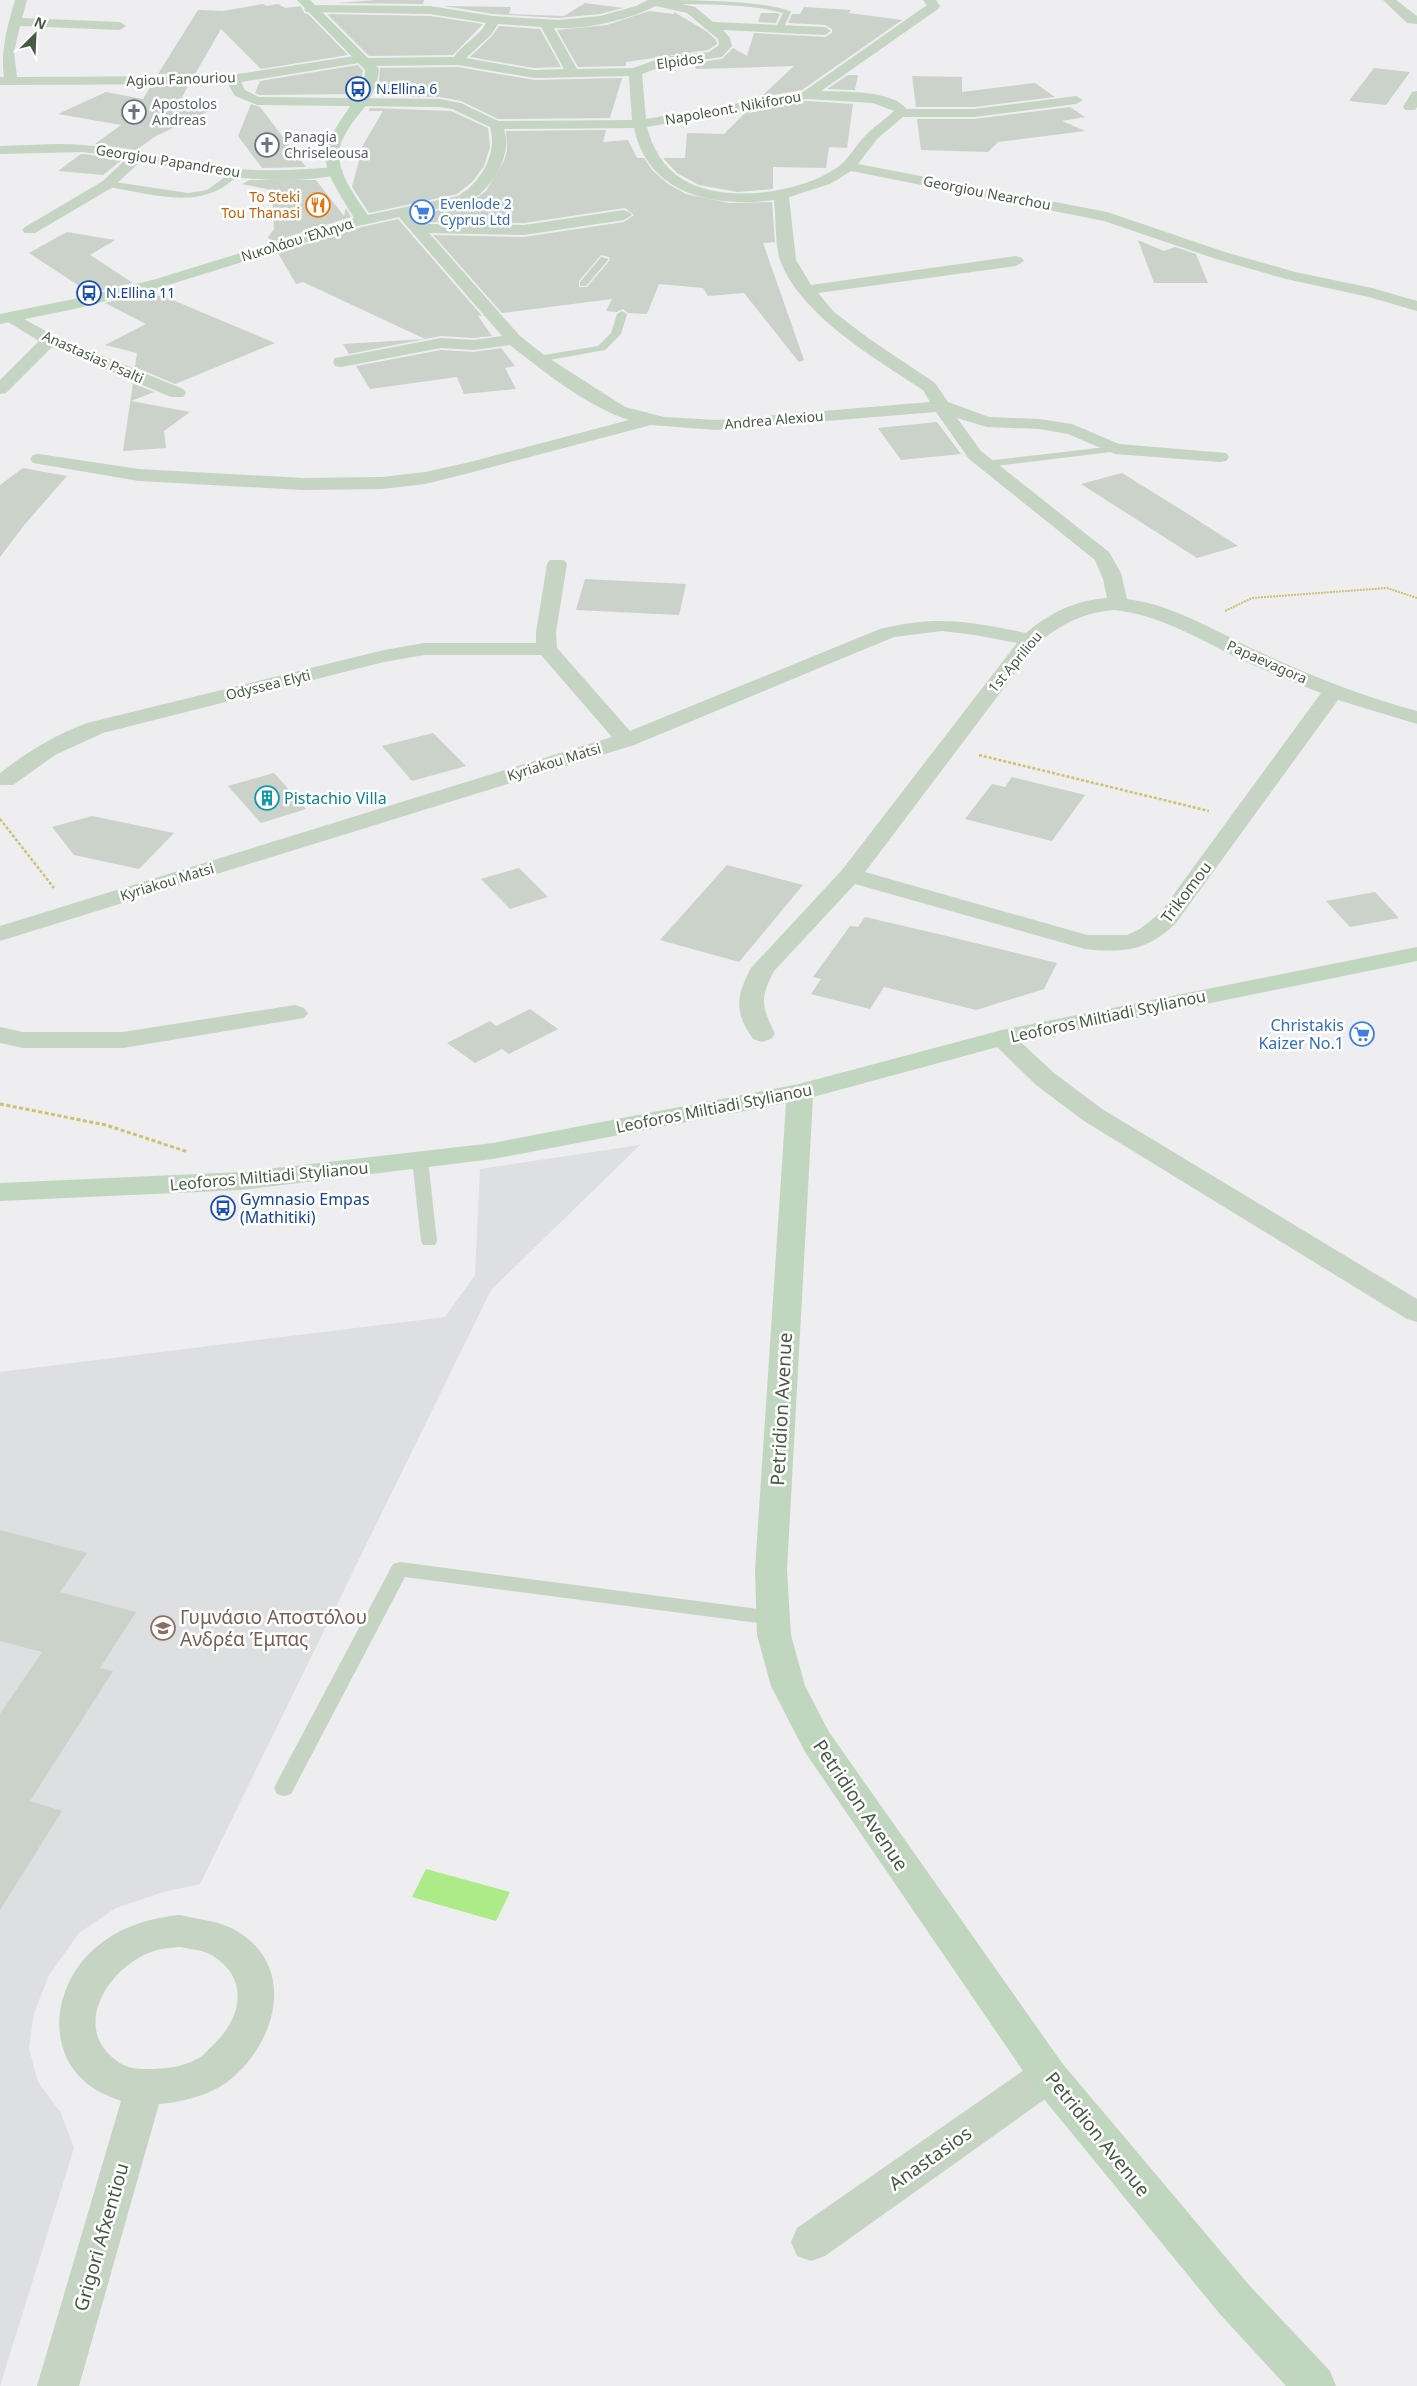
<svg xmlns="http://www.w3.org/2000/svg" width="1417" height="2386" viewBox="0 0 1417 2386" font-family="'Noto Sans',sans-serif">
<style>
.education{fill:#dedfe0}
.water{fill:#adea88}
.building{fill:#cad2ca;fill-rule:evenodd}
.lines{fill:none;stroke-linecap:round;stroke-linejoin:round}
.path-far2{stroke:#cbc373;stroke-width:2;stroke-dasharray:2 1;stroke-linecap:butt}
.path-far1{stroke:#cbc373;stroke-width:2.5;stroke-dasharray:3 2;stroke-linecap:butt}
.path{stroke:#cbc373;stroke-width:3;stroke-dasharray:4 2.5;stroke-linecap:butt}
.lane{fill:#c5d4c3;fill-rule:evenodd}
.street{fill:#c5d4c3;fill-rule:evenodd}
.secondary{fill:#c1d6bf;fill-rule:evenodd}
.labels{text-anchor:middle;stroke-width:5;stroke-linejoin:round;paint-order:stroke}
.far-street-label{font-size:14px;fill:#485a45;stroke:#fff}
.far-transit-label{font-size:14px;fill:#164399;stroke:#fff;text-anchor:start}
.far-worship-label{font-size:14px;fill:#5b616d;stroke:#fff;text-anchor:start}
.far-food-label{font-size:14px;fill:#c56008;stroke:#fff;text-anchor:end}
.far-shop-label{font-size:14px;fill:#366cbe;stroke:#fff;text-anchor:start}
.culture-label{font-size:16px;fill:#0d838f;stroke:#fff;text-anchor:start}
.street-label{font-size:16px;fill:#485a45;stroke:#fff}
.shop-label{font-size:16px;fill:#366cbe;stroke:#fff;text-anchor:end}
.transit-label{font-size:16px;fill:#164399;stroke:#fff;text-anchor:start}
.near-street-label{font-size:19px;fill:#485a45;stroke:#fff}
.near-education-label{font-size:19px;fill:#785e54;stroke:#fff;text-anchor:start}
</style>
<rect width="100%" height="100%" fill="#eeedef"/>
<polygon class="education" points="640,1145 491,1290 200,1884 163,1892 116,1908 79,1933 49,1975 34,2013 29,2048 38,2082 61,2113 74,2148 0,2386 0,1372 445,1317 475,1275 480,1169"/>
<polygon class="water" points="426,1869 510,1892 496,1921 412,1897"/>
<g class="building">
<polygon points="376,0 424,0 423,4 336,3"/>
<polygon points="585,3 623,8 600,14 558,18 493,14 444,6 511,7 509,14 564,16"/>
<polygon points="263,4 267,6 278,4 285,8 301,6 304,13 308,14 348,55 261,69 221,29 195,74 158,74 198,10 223,11"/>
<polygon points="804,7 851,10 849,13 902,20 802,90 761,97 794,66 696,69 694,63 722,59 733,48 747,56 754,33 825,37 832,33 832,29 825,25 788,23 792,14 800,14"/>
<polygon points="649,11 674,14 674,12 706,31 716,40 717,44 708,50 626,62 626,66 578,67 557,30 607,25"/>
<polygon points="761,13 775,13 780,14 776,23 758,22"/>
<polygon points="327,14 430,16 483,24 453,55 369,56"/>
<polygon points="499,26 540,29 561,67 534,68 470,57 492,36"/>
<polygon points="358,65 363,71 356,94 259,95 255,93 260,81"/>
<polygon points="458,67 534,80 622,78 610,118 498,119 461,101 440,97 378,96 379,94 374,94 379,80 380,68"/>
<polygon points="1374,68 1410,72 1386,105 1349,101"/>
<polygon points="848,75 858,75 855,90 827,89"/>
<polygon points="912,76 962,77 962,92 1035,83 1055,97 974,107 916,107"/>
<polygon points="151,86 188,86 178,105 209,111 156,136 136,150 95,144 121,125 58,114 106,92 143,99"/>
<polygon points="807,101 853,104 847,148 829,147 826,168 773,167 773,189 738,192 699,185 677,173 663,158 685,158 687,133 724,134 747,111"/>
<polygon points="251,104 260,107 306,167 262,168 238,136"/>
<polygon points="1070,107 1085,117 1062,121 1085,131 998,142 988,152 921,150 917,119 974,119"/>
<polygon points="370,108 451,111 488,128 490,147 484,166 472,182 457,194 369,213 352,187 363,145 383,111 369,111"/>
<path d="M606,130L603,142L628,140L637,158H644L652,170L668,184L686,194L729,203L772,202L775,242L763,243L804,360L799,362L744,293L708,296L703,288L659,284L647,314L628,313L623,309L617,312L606,311L612,299L502,313L433,235L524,237L624,222L634,215L625,208L524,223L422,222L416,215L468,204L486,191L504,161L507,150L506,131ZM601,255L609,257L610,260L587,287H579V281Z"/>
<polygon points="81,154 82,154 123,159 103,175 58,171"/>
<polygon points="250,180 316,180 344,216 346,208 351,217 271,242 268,237 274,229 272,190 242,184"/>
<polygon points="398,219 482,316 478,316 492,336 474,338 441,336 425,339 303,282 296,284 278,253 362,227"/>
<polygon points="67,232 115,240 90,255 133,283 90,293 29,253"/>
<polygon points="1138,240 1164,251 1175,247 1196,254 1208,283 1154,283"/>
<polygon points="147,292 152,296 163,296 275,343 175,384 135,367 137,353 105,345 146,324 105,303"/>
<polygon points="425,339 349,354 343,344"/>
<polygon points="501,348 515,366 505,368 516,389 464,394 457,377 370,389 356,366 441,350 474,352"/>
<polygon points="133,383 154,392 131,401 190,412 164,431 166,448 123,451"/>
<polygon points="937,422 961,454 901,460 878,428"/>
<polygon points="23,468 67,476 25,524 0,557 0,485"/>
<polygon points="1122,473 1188,514 1238,546 1197,558 1081,484"/>
<polygon points="585,579 686,584 679,615 576,610"/>
<polygon points="433,733 466,766 412,781 382,746"/>
<polygon points="274,773 306,809 261,823 228,786"/>
<polygon points="1012,777 1085,795 1052,841 965,819 992,784 1005,787"/>
<polygon points="92,816 174,833 139,869 74,855 52,827"/>
<polygon points="727,865 803,885 739,962 660,940"/>
<polygon points="519,868 548,897 510,909 481,879"/>
<polygon points="1375,892 1399,918 1350,927 1326,901"/>
<polygon points="865,917 951,937 1057,963 1044,989 976,1010 884,987 870,1009 811,994 821,979 813,977 850,926 858,927"/>
<polygon points="530,1009 558,1029 509,1054 502,1049 475,1063 447,1043 490,1021 496,1026"/>
<polygon points="0,1530 87,1553 60,1592 136,1612 100,1668 113,1671 30,1801 62,1811 0,1910 0,1714 42,1652 0,1641"/>
</g>
<g class="lines">
<polyline class="path-far2" points="1225,611 1252,598 1387,588 1417,598"/>
<g class="path-far1">
<polyline points="979,755 1209,811"/>
<polyline points="0,819 54,888"/>
</g>
<polyline class="path" points="0,1104 106,1125 188,1152"/>
<g class="lane">
<path d="M656,0C686,0 767,0 791,12L783,29L779,31L775,29L783,13C742,2 699,5 657,4L653,2Z"/>
<path d="M233,171L240,173C204,213 155,194 108,187L104,184L108,181L188,193L207,190Z"/>
<polygon points="601,257 609,259 586,286 580,286 580,282"/>
<polygon points="622,311 627,314 621,334 605,350 538,362 533,359 538,356 598,346 611,333 617,314"/>
<polygon points="1115,446 1119,447 1119,451 987,467 982,464 987,461"/>
<polygon points="420,1155 426,1156 428,1160 437,1241 435,1245 423,1245 421,1241 412,1160 414,1156"/>
<polygon points="400,1562 774,1611 781,1613 784,1618 781,1623 774,1625 405,1577 291,1794 284,1796 277,1794 274,1788 277,1782 393,1564"/>
</g>
<g class="street">
<path d="M15,0H27L22,18L120,22L126,26L120,30L20,26L14,52L17,77L225,76L361,55L367,58L454,57C462,44 479,37 486,23L430,14L306,12L304,9L310,5L430,6L493,16L558,20L600,16L636,6L648,0H664L695,7L713,22L825,27L831,31L825,35L723,30L730,38L732,46L722,57L666,65L642,74L646,119L803,92L927,5L923,0H936L940,6L938,9L821,91C845,92 891,90 907,109H974L1076,96L1083,100L1076,104L974,117H903L877,139L858,164L1107,212L1225,252L1295,272L1372,288L1417,301V311L1369,297L1286,279L1213,258L1104,221L851,171L830,184L789,197L796,260L811,285L1016,256L1022,258L1024,261L1016,266L818,293L834,312L868,338L935,383L948,402L989,417L1039,419L1072,424L1119,444L1226,453L1229,457L1226,461L1220,462L1115,454L1068,434L1039,429L987,427L957,418L981,451L1109,552L1121,573L1127,599C1175,605 1220,634 1264,654C1313,677 1365,697 1417,711V724L1338,700L1176,923C1148,951 1123,953 1085,949L855,884L774,971C759,1000 762,1006 775,1034L771,1039L762,1042L753,1039C734,1012 736,996 751,968L842,870L1017,643L975,635L942,631L894,637L634,745L0,941V926L612,737L541,655H424L384,662L103,733L55,755L13,785H0V773C27,752 55,735 87,723L384,650L424,643H536V632L547,564L550,560H564L567,564L556,632L557,648L630,731L880,629C936,615 970,621 1026,633C1049,613 1076,600 1107,598L1103,579L1095,560L969,459L936,412L717,430L651,425L469,473L425,484L382,489L303,490L139,481L33,463L30,459L33,455L39,454L139,469L303,478L382,477L425,472L466,463L629,420C588,407 544,372 510,345L474,350L441,348L341,367L335,366L333,362L335,358L341,357L441,338L474,340L502,336L399,217L363,225L355,220L358,217L458,196C481,183 498,153 490,127L452,109L440,107L257,105L235,96L228,84L0,85V77H4C0,52 8,24 15,0ZM656,6L687,13L718,39L719,45L709,52L664,57L633,68L577,69L554,28C587,30 627,20 656,6ZM498,24L541,27L564,69L534,70L466,58L491,35ZM359,63L365,66L458,65L534,78L629,76L632,120L498,121L461,103L440,99L259,97L245,90L241,82ZM807,99L873,103L894,111C885,120 874,126 865,136C855,146 848,161 835,169C797,194 722,204 682,179C664,168 652,148 647,127ZM634,128C648,195 715,208 774,200C776,217 775,245 780,260C800,315 876,359 923,390L930,402L717,420L664,417L625,407L544,355L520,336L429,233L524,235L624,220L632,215L629,212L624,210L524,225L421,224L413,214L468,202C491,190 513,156 504,129ZM1115,610C1159,615 1197,638 1236,657C1264,670 1293,682 1321,693L1160,913L1140,929L1127,935H1087L865,872L1037,644C1061,624 1084,612 1115,610Z"/>
<polygon points="1383,0 1396,0 1417,16 1417,24 1407,23"/>
<polygon points="1417,91 1417,107 1415,110 1405,110 1403,107 1412,92"/>
<path d="M55,144C113,143 168,161 225,168C262,172 299,170 336,167L343,171L341,174C279,189 203,173 141,161L113,187L35,233H25L22,230L25,227L103,181L127,158L82,152L0,154V146Z"/>
<polygon points="11,312 55,336 183,389 186,393 183,397 171,397 52,347 6,393 0,394 0,380 39,341 5,320 3,317 5,314"/>
<polygon points="295,1005 304,1008 308,1013 304,1018 123,1048 23,1048 0,1043 0,1027 23,1032 123,1032"/>
<polygon points="1002,1030 1011,1033 1054,1073 1102,1109 1417,1299 1417,1322 1407,1319 1084,1121 1036,1085 993,1043 989,1038 993,1033"/>
<path d="M180,1915C197,1919 220,1921 235,1930C299,1966 276,2045 227,2082C210,2095 179,2103 159,2104L79,2386H37L121,2101C108,2096 95,2091 84,2081C42,2043 58,1976 99,1945C122,1926 151,1918 180,1915ZM180,1947C190,1949 204,1950 213,1956C251,1980 241,2020 211,2047C207,2051 202,2057 197,2059C182,2067 169,2068 153,2069C139,2069 129,2070 117,2061C69,2027 110,1965 154,1951C162,1948 171,1948 180,1947Z"/>
<polygon points="1048,2058 1062,2063 1067,2075 1062,2087 825,2256 811,2261 797,2256 791,2242 797,2228 1034,2063"/>
</g>
<g class="secondary">
<path d="M297,0H310L379,69C378,84 372,95 364,108C355,119 344,132 340,147C334,172 359,200 371,220L368,223L168,285L79,308L0,324V314L79,298L156,279L354,218C324,167 312,160 349,108C358,96 365,85 365,70Z"/>
<polygon points="1417,947 1417,961 1005,1045 813,1097 787,1570 791,1635 805,1686 829,1732 1062,2063 1249,2285 1330,2371 1336,2386 1286,2386 1219,2313 1034,2087 805,1752 771,1686 757,1635 755,1570 786,1103 493,1159 241,1190 0,1201 0,1183 241,1172 493,1143 799,1084 1002,1030"/>
</g>
</g>
<defs>
<g id="bus-ring" transform="scale(1.25)"><circle r="9.5" fill="#fff" stroke="#1a4fb4" stroke-width="1.5"/><path d="M-5-6H5V4H4V6H2V4H-2V6H-4V4H-5ZM-3.5-4V0h7V-4ZM-3.5 1.2v1.5H-2V1.2ZM2 1.2v1.5H3.5V1.2Z" fill="#1a4fb4"/></g>
<g id="church-ring" transform="scale(1.25)"><circle r="9.5" fill="#fff" stroke="#6b7280" stroke-width="1.5"/><path d="M-1.2-6h2.4v3.5h3.3v2.4h-3.3V6h-2.4V-.1h-3.3v-2.4h3.3Z" fill="#6b7280"/></g>
<g id="restaurant-ring" transform="scale(1.25)"><circle r="9.5" fill="#fff" stroke="#e8710a" stroke-width="1.5"/><path d="M-5-6h1v4h1v-4h1v4h1v-4h1v5L-1.5 .5V6h-2V.5L-5-1ZM5-6V6H3V1.5H1.5Q1.5-4 5-6Z" fill="#e8710a"/></g>
<g id="supermarket-ring" transform="scale(1.25)"><circle r="9.5" fill="#fff" stroke="#3f7fe0" stroke-width="1.5"/><path d="M-6-5.5h2.5l.6 2H6L4.5 2H-2.5L-4.4-4H-6ZM-1.5 3.2a1.3 1.3 0 1 0 .1 0ZM3 3.2a1.3 1.3 0 1 0 .1 0Z" fill="#3f7fe0"/></g>
<g id="building-ring" transform="scale(1.25)"><circle r="9.5" fill="#fff" stroke="#0f9aa8" stroke-width="1.5"/><path d="M-4-6H4V6H1V3H-1V6H-4ZM-2.5-4.3h1.7v1.8h-1.7ZM.8-4.3h1.7v1.8H.8ZM-2.5-1h1.7V.8h-1.7ZM.8-1h1.7V.8H.8Z" fill="#0f9aa8"/></g>
<g id="school-ring" transform="scale(1.25)"><circle r="9.5" fill="#fff" stroke="#8d6e63" stroke-width="1.5"/><path d="M0-5L7-2L0 1L-7-2ZM-4 1L0 2.5L4 1V4Q0 6-4 4Z" fill="#8d6e63"/></g>
</defs>
<g fill-rule="evenodd">
<use href="#bus-ring" x="358" y="89"/>
<use href="#church-ring" x="134" y="112"/>
<use href="#church-ring" x="267" y="145"/>
<use href="#restaurant-ring" x="318" y="205"/>
<use href="#supermarket-ring" x="422" y="212"/>
<use href="#bus-ring" x="89" y="293"/>
<use href="#building-ring" x="267" y="798"/>
<use href="#supermarket-ring" x="1362" y="1034"/>
<use href="#bus-ring" x="223" y="1208"/>
<use href="#school-ring" x="163" y="1628"/>
</g>
<g class="labels">
<g class="far-street-label">
<text transform="translate(680 61) rotate(-8)" y="5">Elpidos</text>
<text transform="translate(181 79) rotate(-2)" y="5">Agiou Fanouriou</text>
<text transform="translate(733 108) rotate(-10)" y="5">Napoleont. Nikiforou</text>
<text transform="translate(168 161) rotate(9)" y="5">Georgiou Papandreou</text>
<text transform="translate(987 193) rotate(11)" y="5">Georgiou Nearchou</text>
<text transform="translate(297 240) rotate(-17)" y="5">Νικολάου Έλληνα</text>
<text transform="translate(93 357) rotate(24)" y="5">Anastasias Psalti</text>
<text transform="translate(774 420) rotate(-5)" y="5">Andrea Alexiou</text>
<text transform="translate(1015 662) rotate(-50)" y="5">1st Apriliou</text>
<text transform="translate(1267 662) rotate(24)" y="5">Papaevagora</text>
<text transform="translate(268 685) rotate(-14)" y="5">Odyssea Elyti</text>
<text transform="translate(554 762) rotate(-17)" y="5">Kyriakou Matsi</text>
<text transform="translate(167 882) rotate(-17)" y="5">Kyriakou Matsi</text>
</g>
<g class="far-transit-label">
<text x="376" y="94">N.Ellina 6</text>
<text x="106" y="298">N.Ellina 11</text>
</g>
<g class="far-worship-label">
<text x="152" y="109">Apostolos<tspan x="152" dy="16">Andreas</tspan></text>
<text x="284" y="142">Panagia<tspan x="284" dy="16">Chriseleousa</tspan></text>
</g>
<g class="far-food-label">
<text x="300" y="202">To Steki<tspan x="300" dy="16">Tou Thanasi</tspan></text>
</g>
<g class="far-shop-label">
<text x="440" y="209">Evenlode 2<tspan x="440" dy="16">Cyprus Ltd</tspan></text>
</g>
<g class="culture-label">
<text x="284" y="804">Pistachio Villa</text>
</g>
<g class="street-label">
<text transform="translate(1186 892) rotate(-53)" y="6">Trikomou</text>
<text transform="translate(1108 1016) rotate(-12)" y="6">Leoforos Miltiadi Stylianou</text>
<text transform="translate(714 1108) rotate(-11)" y="6">Leoforos Miltiadi Stylianou</text>
<text transform="translate(269 1176) rotate(-5)" y="6">Leoforos Miltiadi Stylianou</text>
</g>
<g class="shop-label">
<text x="1344" y="1031">Christakis<tspan x="1344" dy="18">Kaizer No.1</tspan></text>
</g>
<g class="transit-label">
<text x="240" y="1205">Gymnasio Empas<tspan x="240" dy="18">(Mathitiki)</tspan></text>
</g>
<g class="near-street-label">
<text transform="translate(781 1409) rotate(-87)" y="7">Petridion Avenue</text>
<text transform="translate(861 1805) rotate(56)" y="7">Petridion Avenue</text>
<text transform="translate(1098 2134) rotate(51)" y="7">Petridion Avenue</text>
<text transform="translate(930 2158) rotate(-35)" y="7">Anastasios</text>
<text transform="translate(101 2237) rotate(-74)" y="7">Grigori Afxentiou</text>
</g>
<g class="near-education-label">
<text x="180" y="1624">Γυμνάσιο Αποστόλου<tspan x="180" dy="22">Ανδρέα Έμπας</tspan></text>
</g>
</g>
<g transform="translate(35 35) rotate(24)" stroke="#ffffff" stroke-width="4" paint-order="stroke">
<path d="M0-4L9 19L0 12L-9 19Z" fill="#485a45"/>
<text y="-8" font-size="14" font-weight="bold" text-anchor="middle" fill="#485a45">N</text>
</g>
</svg>
